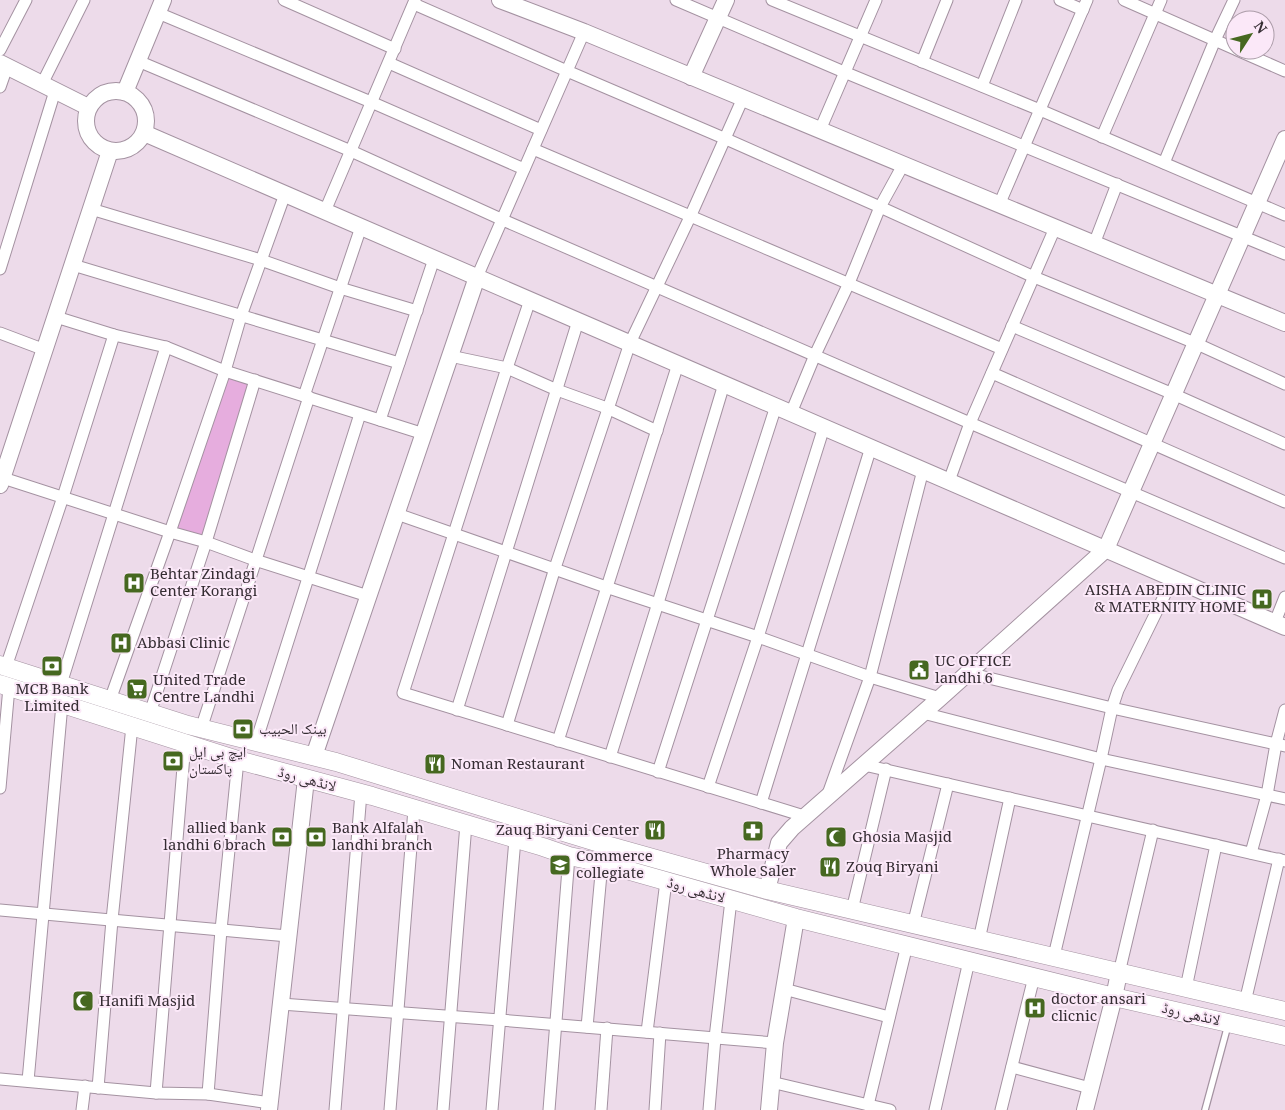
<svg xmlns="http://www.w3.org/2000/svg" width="1285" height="1110" viewBox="0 0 1285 1110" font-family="Georgia,'Noto Naskh Arabic',serif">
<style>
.green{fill:#e6adde}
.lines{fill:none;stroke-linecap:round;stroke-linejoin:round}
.lane-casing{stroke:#a492a1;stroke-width:8}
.street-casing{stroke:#a492a1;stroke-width:13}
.secondary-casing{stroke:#a492a1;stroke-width:18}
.primary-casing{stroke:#a492a1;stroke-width:19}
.lane{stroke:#fff;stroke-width:5.5}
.street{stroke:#fff;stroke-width:11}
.secondary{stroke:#fff;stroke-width:16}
.primary{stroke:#fff;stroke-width:18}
.labels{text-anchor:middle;stroke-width:4;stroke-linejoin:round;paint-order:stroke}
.poi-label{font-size:15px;fill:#352d33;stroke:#fbe8f8;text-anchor:start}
.street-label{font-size:15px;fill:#352d33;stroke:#fbe8f8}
</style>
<rect width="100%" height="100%" fill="#eddbea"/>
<polygon class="green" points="225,371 255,380 206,542 170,532"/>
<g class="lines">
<g class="lane-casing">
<polyline id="lane" points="1205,1110 1228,1025"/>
</g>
<g class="street-casing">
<g id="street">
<polyline points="284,0 395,49"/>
<polyline points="676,0 844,72 1285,254"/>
<polyline points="772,0 1040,110 1285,215"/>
<polyline points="1060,0 1083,10"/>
<polyline points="1124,0 1235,49"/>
<polyline points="414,4 567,71 726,139 880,207 1034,277 1195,343 1285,384"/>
<polyline points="158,13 371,102 524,169"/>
<polyline points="0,50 26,0"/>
<polyline points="1237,50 1285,71"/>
<polyline points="138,61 351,151 503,220 970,423 1285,558"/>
<polyline points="922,62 947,0"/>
<polyline points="389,63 541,130"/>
<polyline points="42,84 84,0"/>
<polyline points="982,86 1016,0"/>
<polyline points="0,87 7,67"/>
<polyline points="820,130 876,0"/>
<polyline points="1102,137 1161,0"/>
<polyline points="533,149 1002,349"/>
<polyline points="1164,163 1215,40 1234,0"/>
<polyline points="999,205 1087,0"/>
<polyline points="91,209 261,260 340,288 417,311"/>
<polyline points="325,211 415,0"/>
<polyline points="1094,244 1117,184"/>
<polyline points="73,265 399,363"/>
<polyline points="0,269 55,91"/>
<polyline points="477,277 584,32"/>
<polyline points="530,300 507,368 403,693 804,816"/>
<polyline points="56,317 114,335 166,347 225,371 424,434"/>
<polyline points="1012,326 1173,394 1285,444"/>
<polyline points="0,333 45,350"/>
<polyline points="450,356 507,368 557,390 607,408 657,431"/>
<polyline points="992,373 1285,502"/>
<polyline points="304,396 361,227"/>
<polyline points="791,413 815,355 849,283 880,207 903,165"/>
<polyline points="380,420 434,259"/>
<polyline points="3,478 170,532 206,542 255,560 368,596"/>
<polyline points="949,481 970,423 1055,228"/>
<polyline points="397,514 606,587 758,637 870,677 940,698"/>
<polyline points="1275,622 1285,597"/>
<polyline points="6,667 63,497 114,335"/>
<polyline points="968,673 1112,708 1285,746"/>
<polyline points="61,684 166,347"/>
<polyline points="110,700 170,532 225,371 241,316 285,194"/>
<polyline points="457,710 578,321"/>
<polyline points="150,713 206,542 255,380"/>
<polyline points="923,713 1101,759 1285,799"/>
<polyline points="507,725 555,568 630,343 690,217 743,98"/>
<polyline points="201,729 309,397"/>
<polyline points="558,741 678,364"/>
<polyline points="256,742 360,414"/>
<polyline points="610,757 658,603 724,384"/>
<polyline points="864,765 1285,861"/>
<polyline points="658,772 776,406"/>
<polyline points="708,787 758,637 824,427"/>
<polyline points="0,788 9,687"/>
<polyline points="828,794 870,677 923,470"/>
<polyline points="761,803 871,447"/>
<polyline points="1251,853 1267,795 1276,744 1285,710"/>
<polyline points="0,910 288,936"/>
<polyline points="852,910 886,769"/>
<polyline points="913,925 948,784"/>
<polyline points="979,940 1010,798"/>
<polyline points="1054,956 1101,759 1112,708 1118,690 1173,578"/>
<polyline points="1119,973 1153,830"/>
<polyline points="1186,988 1216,845"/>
<polyline points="784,989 889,1017"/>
<polyline points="1245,1002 1279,859"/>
<polyline points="281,1004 500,1020 775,1043"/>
<polyline points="587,1027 602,863"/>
<polyline points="647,1032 666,881"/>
<polyline points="1012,1067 1090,1088"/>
<polyline points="0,1079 156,1093 208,1094 270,1103"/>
<polyline points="28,1081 62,704"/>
<polyline points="771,1082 890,1110"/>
<polyline points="98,1088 112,920 132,726"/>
<polyline points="156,1093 185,743"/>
<polyline points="208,1094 221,930 238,760"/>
<polyline points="868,1105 907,945"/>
<polyline points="82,1110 85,1086"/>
<polyline points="335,1110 361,793"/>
<polyline points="390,1110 414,809"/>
<polyline points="443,1110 466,824"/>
<polyline points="492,1110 515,839"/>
<polyline points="549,1110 569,856"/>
<polyline points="601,1110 607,1028"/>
<polyline points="655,1110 660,1033"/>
<polyline points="709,1110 715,1038 731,900"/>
<polyline points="935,1110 969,961"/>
<polyline points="1001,1110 1034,977"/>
</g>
</g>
<g class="secondary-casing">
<g id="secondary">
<polyline points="500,0 584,32 1285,323"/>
<polyline points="0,63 88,107"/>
<polyline points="691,77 726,0"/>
<circle cx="116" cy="121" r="30"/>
<polyline points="125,92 163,0"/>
<polyline points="144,133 1285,627"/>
<polyline points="0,485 110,151"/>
<polyline points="314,756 477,277"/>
<polyline points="767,890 779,843 792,828 940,698 1106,549 1285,139"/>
<polyline points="269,1110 306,779"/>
<polyline points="769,1110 775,1043 796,918"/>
<polyline points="1085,1110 1114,997 1119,973"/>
</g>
</g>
<g class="primary-casing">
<g id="primary">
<polyline points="0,665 188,725 336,762 599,843 767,890 1285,1011"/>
<polyline points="0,684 238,760 372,796 543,847 569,856 602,863 796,918 1114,997 1285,1036"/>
</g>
</g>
<use href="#lane" class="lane"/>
<use href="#street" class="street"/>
<use href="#secondary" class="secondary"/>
<use href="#primary" class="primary"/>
</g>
<defs>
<g id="hospital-square" transform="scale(1.125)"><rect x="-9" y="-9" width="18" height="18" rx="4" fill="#466820" stroke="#fbe8f8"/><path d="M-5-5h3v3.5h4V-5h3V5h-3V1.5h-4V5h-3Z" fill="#fff"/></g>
<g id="bank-square" transform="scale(1.125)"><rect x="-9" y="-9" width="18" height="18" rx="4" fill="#466820" stroke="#fbe8f8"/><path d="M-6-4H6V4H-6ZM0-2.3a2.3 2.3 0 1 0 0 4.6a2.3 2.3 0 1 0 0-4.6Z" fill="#fff"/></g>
<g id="civic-square" transform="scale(1.125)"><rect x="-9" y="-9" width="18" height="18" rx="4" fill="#466820" stroke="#fbe8f8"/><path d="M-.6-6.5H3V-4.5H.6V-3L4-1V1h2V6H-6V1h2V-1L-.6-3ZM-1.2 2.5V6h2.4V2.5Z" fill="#fff"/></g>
<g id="supermarket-square" transform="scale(1.125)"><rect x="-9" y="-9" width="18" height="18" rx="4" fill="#466820" stroke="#fbe8f8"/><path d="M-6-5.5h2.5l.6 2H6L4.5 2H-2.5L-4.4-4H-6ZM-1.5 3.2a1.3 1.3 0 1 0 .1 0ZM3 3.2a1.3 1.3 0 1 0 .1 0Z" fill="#fff"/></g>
<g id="restaurant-square" transform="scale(1.125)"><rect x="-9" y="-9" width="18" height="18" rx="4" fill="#466820" stroke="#fbe8f8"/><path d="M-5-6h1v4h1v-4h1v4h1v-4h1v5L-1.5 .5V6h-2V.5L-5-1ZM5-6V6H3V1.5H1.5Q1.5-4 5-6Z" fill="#fff"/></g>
<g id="pharmacy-square" transform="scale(1.125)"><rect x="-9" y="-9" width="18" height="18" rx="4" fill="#466820" stroke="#fbe8f8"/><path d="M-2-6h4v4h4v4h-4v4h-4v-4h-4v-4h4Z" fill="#fff"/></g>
<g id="mosque-square" transform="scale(1.125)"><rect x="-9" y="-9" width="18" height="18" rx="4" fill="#466820" stroke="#fbe8f8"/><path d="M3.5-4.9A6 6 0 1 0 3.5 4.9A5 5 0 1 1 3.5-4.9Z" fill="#fff"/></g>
<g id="university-square" transform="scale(1.125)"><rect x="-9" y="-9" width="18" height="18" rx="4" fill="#466820" stroke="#fbe8f8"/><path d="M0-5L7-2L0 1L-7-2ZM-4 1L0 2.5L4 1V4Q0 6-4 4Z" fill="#fff"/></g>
</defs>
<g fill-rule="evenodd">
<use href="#hospital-square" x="134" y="583"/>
<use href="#hospital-square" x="1262" y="599"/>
<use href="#hospital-square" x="121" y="643"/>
<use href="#bank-square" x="52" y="666"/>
<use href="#civic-square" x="919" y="670"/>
<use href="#supermarket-square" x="137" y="689"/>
<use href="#bank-square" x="243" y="729"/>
<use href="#bank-square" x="173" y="761"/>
<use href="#restaurant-square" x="435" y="764"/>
<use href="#restaurant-square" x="655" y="830"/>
<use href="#pharmacy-square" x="753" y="831"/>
<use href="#bank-square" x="282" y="837"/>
<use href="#bank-square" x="316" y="837"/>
<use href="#mosque-square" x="836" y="837"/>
<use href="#university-square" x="560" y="865"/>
<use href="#restaurant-square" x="830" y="867"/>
<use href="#mosque-square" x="83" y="1001"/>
<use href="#hospital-square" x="1035" y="1008"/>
</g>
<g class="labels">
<g class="poi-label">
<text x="150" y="579">Behtar Zindagi<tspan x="150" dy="17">Center Korangi</tspan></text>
<text x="1246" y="595" text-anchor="end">AISHA ABEDIN CLINIC<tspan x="1246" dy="17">&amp; MATERNITY HOME</tspan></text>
<text x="137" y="648">Abbasi Clinic</text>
<text x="935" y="666">UC OFFICE<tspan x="935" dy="17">landhi 6</tspan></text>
<text x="153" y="685">United Trade<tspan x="153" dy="17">Centre Landhi</tspan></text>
<text x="52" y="694" text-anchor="middle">MCB Bank<tspan x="52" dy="17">Limited</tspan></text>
<text x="259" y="734">بينک الحبيب</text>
<text x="189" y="757">ایچ بی ایل<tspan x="189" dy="17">پاکستان</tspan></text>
<text x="451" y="769">Noman Restaurant</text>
<text x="266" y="833" text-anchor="end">allied bank<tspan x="266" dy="17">landhi 6 brach</tspan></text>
<text x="332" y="833">Bank Alfalah<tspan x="332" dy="17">landhi branch</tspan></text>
<text x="639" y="835" text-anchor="end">Zauq Biryani Center</text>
<text x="852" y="842">Ghosia Masjid</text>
<text x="753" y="859" text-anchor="middle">Pharmacy<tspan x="753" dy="17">Whole Saler</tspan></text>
<text x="576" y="861">Commerce<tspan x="576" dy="17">collegiate</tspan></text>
<text x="846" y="872">Zouq Biryani</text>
<text x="1051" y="1004">doctor ansari<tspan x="1051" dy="17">clicnic</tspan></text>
<text x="99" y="1006">Hanifi Masjid</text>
</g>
<g class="street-label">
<text transform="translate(307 779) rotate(15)" y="5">لانڈھی روڈ</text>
<text transform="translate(696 890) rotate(16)" y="5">لانڈھی روڈ</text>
<text transform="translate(1191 1014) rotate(13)" y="5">لانڈھی روڈ</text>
</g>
</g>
<g transform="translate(1250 35) rotate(54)"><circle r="24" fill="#fbe8f8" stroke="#ac9da9"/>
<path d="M0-4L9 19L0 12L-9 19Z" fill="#466820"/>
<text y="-8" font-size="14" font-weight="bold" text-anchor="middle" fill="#352d33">N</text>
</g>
</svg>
